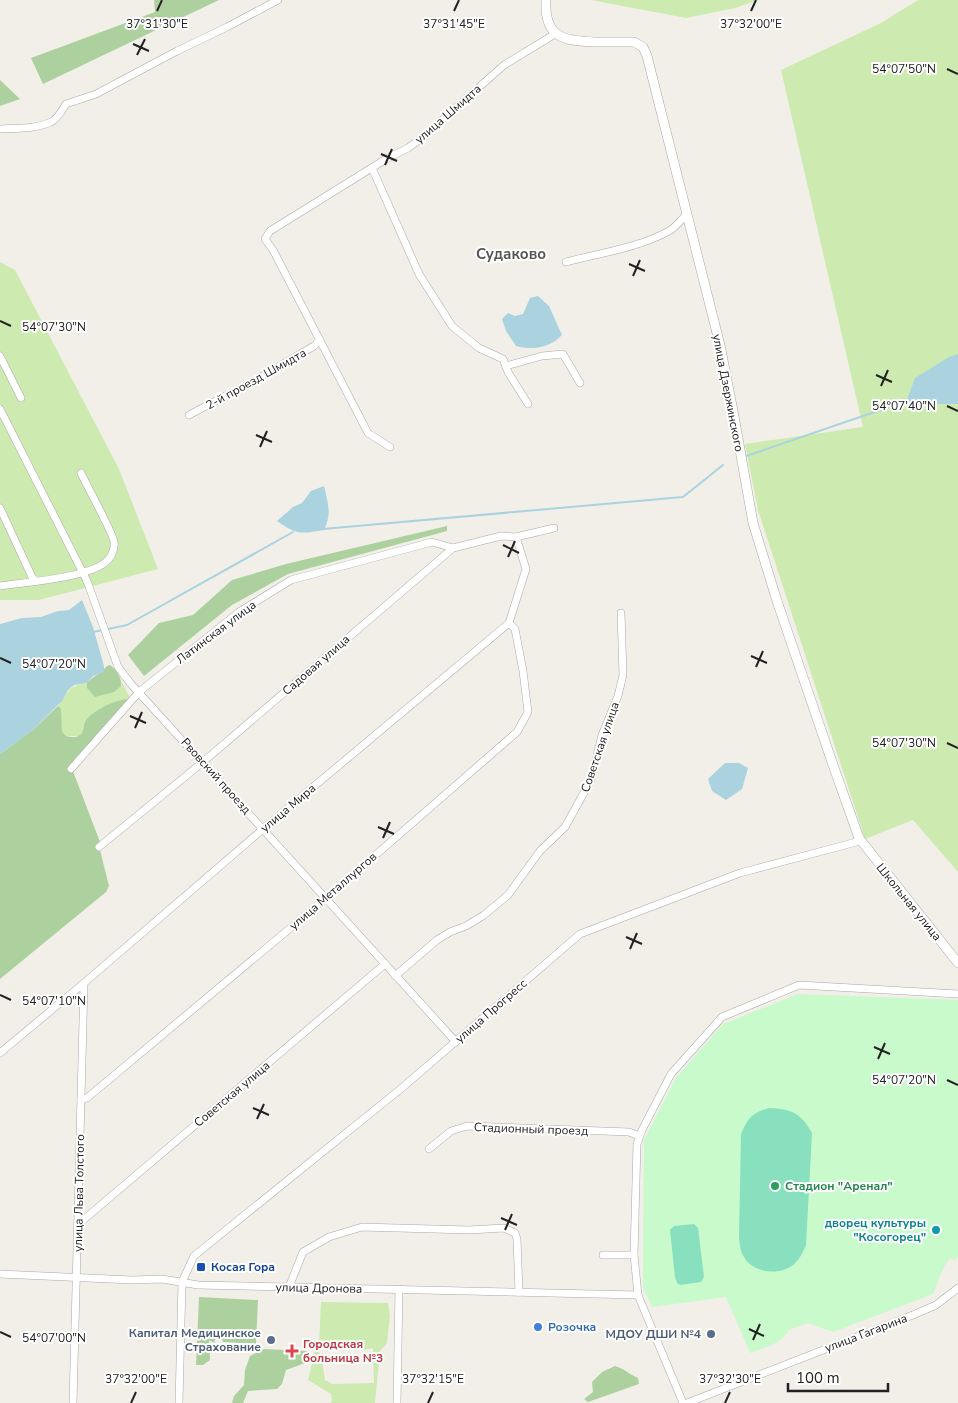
<svg xmlns="http://www.w3.org/2000/svg" width="958" height="1403" viewBox="0 0 958 1403" font-family="'Nunito Sans',sans-serif">
<style>
.grass{fill:#cdebb0}
.forest{fill:#add19e}
.park{fill:#c8facc}
.pitch{fill:#88e0be}
.water{fill:#aad3df}
.lines{fill:none;stroke-linecap:round;stroke-linejoin:round}
.stream{stroke:#aad3df;stroke-width:2}
.minor-casing{stroke:#a9a9a9;stroke-width:8}
.tertiary-casing{stroke:#a9a9a9;stroke-width:10}
.minor{stroke:#fff;stroke-width:7}
.tertiary{stroke:#fff;stroke-width:9}
.ticks{fill:none;stroke:#222;stroke-width:2}
.leisure-dot{fill:#2e9e5b;stroke:#fff;stroke-width:2}
.culture-dot{fill:#0f9aa8;stroke:#fff;stroke-width:2}
.transit-dot{fill:#1a4fb4;stroke:#fff;stroke-width:2}
.shop-dot{fill:#3f7fe0;stroke:#fff;stroke-width:2}
.service-dot{fill:#5c6f8a;stroke:#fff;stroke-width:2}
.health-dot{fill:#e0444e;stroke:#fff;stroke-width:2}
.labels{text-anchor:middle;stroke-width:4;stroke-linejoin:round;paint-order:stroke}
.street-label{font-size:12px;fill:#222;stroke:#fff}
.leisure-label{font-size:12px;font-weight:bold;fill:#27864d;stroke:#fff;text-anchor:start}
.culture-label{font-size:12px;font-weight:bold;fill:#0d838f;stroke:#fff;text-anchor:end}
.transit-label{font-size:12px;font-weight:bold;fill:#164399;stroke:#fff;text-anchor:start}
.shop-label{font-size:12px;font-weight:bold;fill:#366cbe;stroke:#fff;text-anchor:start}
.service-label{font-size:12px;font-weight:bold;fill:#4e5e75;stroke:#fff;text-anchor:end}
.health-label{font-size:12px;font-weight:bold;fill:#be3a42;stroke:#fff;text-anchor:start}
.quarter-label{font-size:15px;font-weight:bold;fill:#555;stroke:#fff}
.ticks-label{font-size:12px;text-anchor:middle;fill:#222;stroke:#fff;stroke-width:4;stroke-linejoin:round;paint-order:stroke}
</style>
<rect width="100%" height="100%" fill="#f2efe9"/>
<g class="grass">
<polygon points="591,0 759,0 735,8 686,18"/>
<polygon points="918,0 958,0 958,872 913,820 865,839 758,510 745,444 863,427 781,70 881,23"/>
<polygon points="0,262 15,270 119,469 158,569 39,600 0,600"/>
<path d="M122,682L130,698L128,701L85,723L83,732L79,736H66L62,732L58,706C70,691 65,687 87,683V688L121,686Z"/>
<polygon points="321,1302 388,1303 390,1316 387,1343 380,1351 375,1403 330,1403 332,1401 331,1394 308,1380 315,1350 321,1354 325,1380 332,1384 374,1383 373,1348 364,1350 319,1345"/>
</g>
<g class="forest">
<polygon points="154,0 219,0 43,84 31,58 155,12"/>
<polygon points="0,80 20,99 0,106"/>
<polygon points="447,526 447,531 288,574 232,605 144,676 128,655 159,623 193,615 232,580 286,564"/>
<path d="M110,665C117,670 122,678 121,686L114,692L95,697L87,688V683C93,676 101,673 107,666Z"/>
<path d="M126,699L128,701L71,766L100,842V850L109,886L106,892L0,979V754L34,729L58,706L61,709L62,732L66,736C70,737 75,738 78,736C86,733 82,724 87,719C97,708 112,702 126,699Z"/>
<polygon points="199,1297 258,1300 256,1344 223,1342 218,1331 214,1343 209,1340 210,1360 203,1365 196,1365"/>
<polygon points="264,1349 307,1351 308,1362 286,1370 282,1384 277,1389 248,1391 243,1403 232,1403 234,1396 244,1385 245,1370 250,1356"/>
<path d="M615,1366C623,1368 629,1374 638,1378L639,1384L588,1402L584,1399L593,1392L592,1382L602,1372Z"/>
</g>
<path class="park" d="M798,994L958,1000V1256L955,1261L950,1258C942,1269 938,1281 933,1294L833,1332L808,1323L789,1330C781,1345 764,1347 750,1353L726,1297L652,1307L643,1287L644,1140L676,1078L723,1024Z"/>
<g class="pitch">
<path d="M769,1108C791,1109 801,1113 812,1133L806,1245C803,1252 800,1259 793,1265C779,1276 753,1273 744,1257C740,1251 740,1244 739,1238L741,1134C748,1118 752,1113 769,1108Z"/>
<polygon points="694,1224 698,1228 704,1277 701,1282 680,1285 677,1283 675,1277 670,1230 674,1226"/>
</g>
<g class="water">
<path d="M538,296L549,306L562,335C551,347 533,351 516,346L506,331L502,319L508,313L515,316L523,314L530,298Z"/>
<polygon points="958,354 958,404 917,404 906,402 915,378 949,357"/>
<path d="M324,486C328,503 332,514 324,530C300,534 297,535 277,521L293,507L302,503L311,491Z"/>
<polygon points="82,600 93,627 104,666 104,672 93,676 87,683 74,685 68,690 62,701 34,729 0,754 0,624 22,618 41,617 58,611 69,610"/>
<polygon points="725,763 739,763 748,768 742,789 726,800 712,791 708,779"/>
</g>
<g class="lines">
<g class="stream">
<polyline points="746,456 907,401"/>
<polyline points="323,529 683,497 723,465"/>
<polyline points="108,629 127,625 293,532"/>
<polyline points="93,632 103,630"/>
</g>
<g class="minor-casing">
<g id="minor">
<path d="M0,129C16,128 36,129 51,122C58,119 62,110 66,104L96,94L177,51L227,27L278,0"/>
<polyline points="372,168 419,274 452,326 479,348 503,359 508,372 528,404"/>
<path d="M566,262C600,253 638,248 669,231C676,227 680,221 686,215"/>
<polyline points="0,356 21,398"/>
<polyline points="506,366 542,356 563,354 580,383"/>
<polyline points="0,409 87,581 118,667 131,684 456,1042"/>
<polyline points="189,415 225,396 230,395 314,346 320,340"/>
<polyline points="390,447 368,433 273,250 265,239 270,231 386,159 408,148 423,137 504,65 555,34"/>
<polyline points="0,508 32,577 36,581"/>
<path d="M0,586C25,582 91,578 108,560C112,556 115,548 114,542C114,535 86,484 81,473"/>
<polyline points="71,769 139,692 239,612 291,580 432,542 453,548"/>
<polyline points="99,847 203,762 453,548 501,536 516,537 554,528"/>
<polyline points="395,976 437,940 450,932 466,926 484,915 508,895 540,851 565,827 591,780 602,735 618,696 623,675 621,613"/>
<polyline points="0,1053 84,983 263,829 509,623 526,569 516,537"/>
<polyline points="81,1100 87,1098 325,899 517,732 528,712 523,671 515,629 509,623"/>
<polyline points="429,1149 451,1131 467,1126 629,1132 639,1136"/>
<polyline points="78,1221 82,1221 385,964"/>
<polyline points="603,1255 634,1255"/>
<polyline points="0,1274 132,1280 162,1279 198,1285 638,1295"/>
<polyline points="289,1287 303,1252 329,1237 362,1227 469,1230 504,1228 515,1233 517,1239 519,1292"/>
<polyline points="73,1403 84,983"/>
<polyline points="179,1403 182,1282 194,1256 403,1087 580,934 740,873 860,841"/>
<polyline points="397,1403 399,1289"/>
<polyline points="683,1403 638,1295 634,1255 637,1144 642,1130 671,1074 722,1017 799,985 958,994"/>
<polyline points="687,1403 913,1315 936,1305 958,1288"/>
</g>
</g>
<g class="tertiary-casing">
<path id="tertiary" d="M546,0C544,38 564,41 595,42C608,42 621,42 634,42L643,47L647,56L720,345L734,416L753,523L777,601L833,765L859,838L958,963"/>
</g>
<use href="#minor" class="minor"/>
<use href="#tertiary" class="tertiary"/>
</g>
<path class="ticks" d="M157,11L162,0M454,11L459,0M751,11L756,0M133,44L149,51M137,55L145,39M947,69L958,74M381,154L397,161M385,165L392,149M629,264L645,271M633,276L640,260M0,321L11,326M876,375L892,382M881,386L888,370M947,406L958,411M256,435L272,442M260,447L267,431M503,545L519,553M508,557L515,541M751,656L767,663M0,658L11,663M756,667L763,651M130,716L146,723M135,728L142,712M947,743L958,748M378,827L394,834M383,838L390,822M626,937L642,944M630,949L637,933M0,995L11,1000M874,1047L890,1054M878,1059L885,1043M947,1080L958,1085M253,1108L269,1115M257,1119L264,1104M501,1218L517,1225M505,1230L512,1214M749,1329L764,1336M0,1332L11,1337M753,1340L760,1324M131,1403L136,1392M428,1403L433,1392M725,1403L730,1392"/>
<circle class="leisure-dot" cx="775" cy="1186" r="5"/>
<circle class="culture-dot" cx="936" cy="1230" r="5"/>
<rect class="transit-dot" x="196" y="1262" width="10" height="10" rx="2.5"/>
<circle class="shop-dot" cx="538" cy="1327" r="5"/>
<g class="service-dot">
<circle cx="711" cy="1334" r="5"/>
<circle cx="271" cy="1340" r="5"/>
</g>
<path class="health-dot" d="M289.5 1343.5h5v5h5v5h-5v5h-5v-5h-5v-5h5z"/>
<g class="labels">
<g class="street-label">
<text transform="translate(448 114) rotate(-41)" y="4">улица Шмидта</text>
<text transform="translate(256 379) rotate(-29)" y="4">2-й проезд Шмидта</text>
<text transform="translate(728 393) rotate(79)" y="4">улица Дзержинского</text>
<text transform="translate(216 632) rotate(-37)" y="4">Латинская улица</text>
<text transform="translate(316 665) rotate(-41)" y="4">Садовая улица</text>
<text transform="translate(600 747) rotate(-71)" y="4">Советская улица</text>
<text transform="translate(216 776) rotate(48)" y="4">Рвовский проезд</text>
<text transform="translate(288 808) rotate(-40)" y="4">улица Мира</text>
<text transform="translate(333 891) rotate(-41)" y="4">улица Металлургов</text>
<text transform="translate(909 902) rotate(51)" y="4">Школьная улица</text>
<text transform="translate(491 1011) rotate(-41)" y="4">улица Прогресс</text>
<text transform="translate(232 1094) rotate(-40)" y="4">Советская улица</text>
<text transform="translate(531 1129) rotate(2)" y="4">Стадионный проезд</text>
<text transform="translate(79 1193) rotate(-89)" y="4">улица Льва Толстого</text>
<text transform="translate(319 1288) rotate(1)" y="4">улица Дронова</text>
<text transform="translate(866 1333) rotate(-21)" y="4">улица Гагарина</text>
</g>
<g class="leisure-label">
<text x="785" y="1190">Стадион "Аренал"</text>
</g>
<g class="culture-label">
<text x="926" y="1227">дворец культуры<tspan x="926" dy="14">"Косогорец"</tspan></text>
</g>
<g class="transit-label">
<text x="211" y="1271">Косая Гора</text>
</g>
<g class="shop-label">
<text x="548" y="1331">Розочка</text>
</g>
<g class="service-label">
<text x="261" y="1337">Капитал Медицинское<tspan x="261" dy="14">Страхование</tspan></text>
<text x="701" y="1338">МДОУ ДШИ №4</text>
</g>
<g class="health-label">
<text x="303" y="1348">Городская<tspan x="303" dy="14">больница №3</tspan></text>
</g>
<g class="quarter-label">
<text x="511" y="259">Судаково</text>
</g>
</g>
<g class="ticks-label">
<text x="157" y="28">37°31'30"E</text>
<text x="454" y="28">37°31'45"E</text>
<text x="751" y="28">37°32'00"E</text>
<text x="904" y="73">54°07'50"N</text>
<text x="54" y="331">54°07'30"N</text>
<text x="904" y="410">54°07'40"N</text>
<text x="54" y="668">54°07'20"N</text>
<text x="904" y="747">54°07'30"N</text>
<text x="54" y="1005">54°07'10"N</text>
<text x="904" y="1084">54°07'20"N</text>
<text x="54" y="1342">54°07'00"N</text>
<text x="136" y="1383">37°32'00"E</text>
<text x="433" y="1383">37°32'15"E</text>
<text x="730" y="1383">37°32'30"E</text>
</g>
<path d="M788 1383v8h100v-8" fill="none" stroke="#222222" stroke-width="2.5"/>
<text x="796" y="1383" font-size="15" fill="#222222" stroke="#ffffff" stroke-width="4" paint-order="stroke">100 m</text>
</svg>
